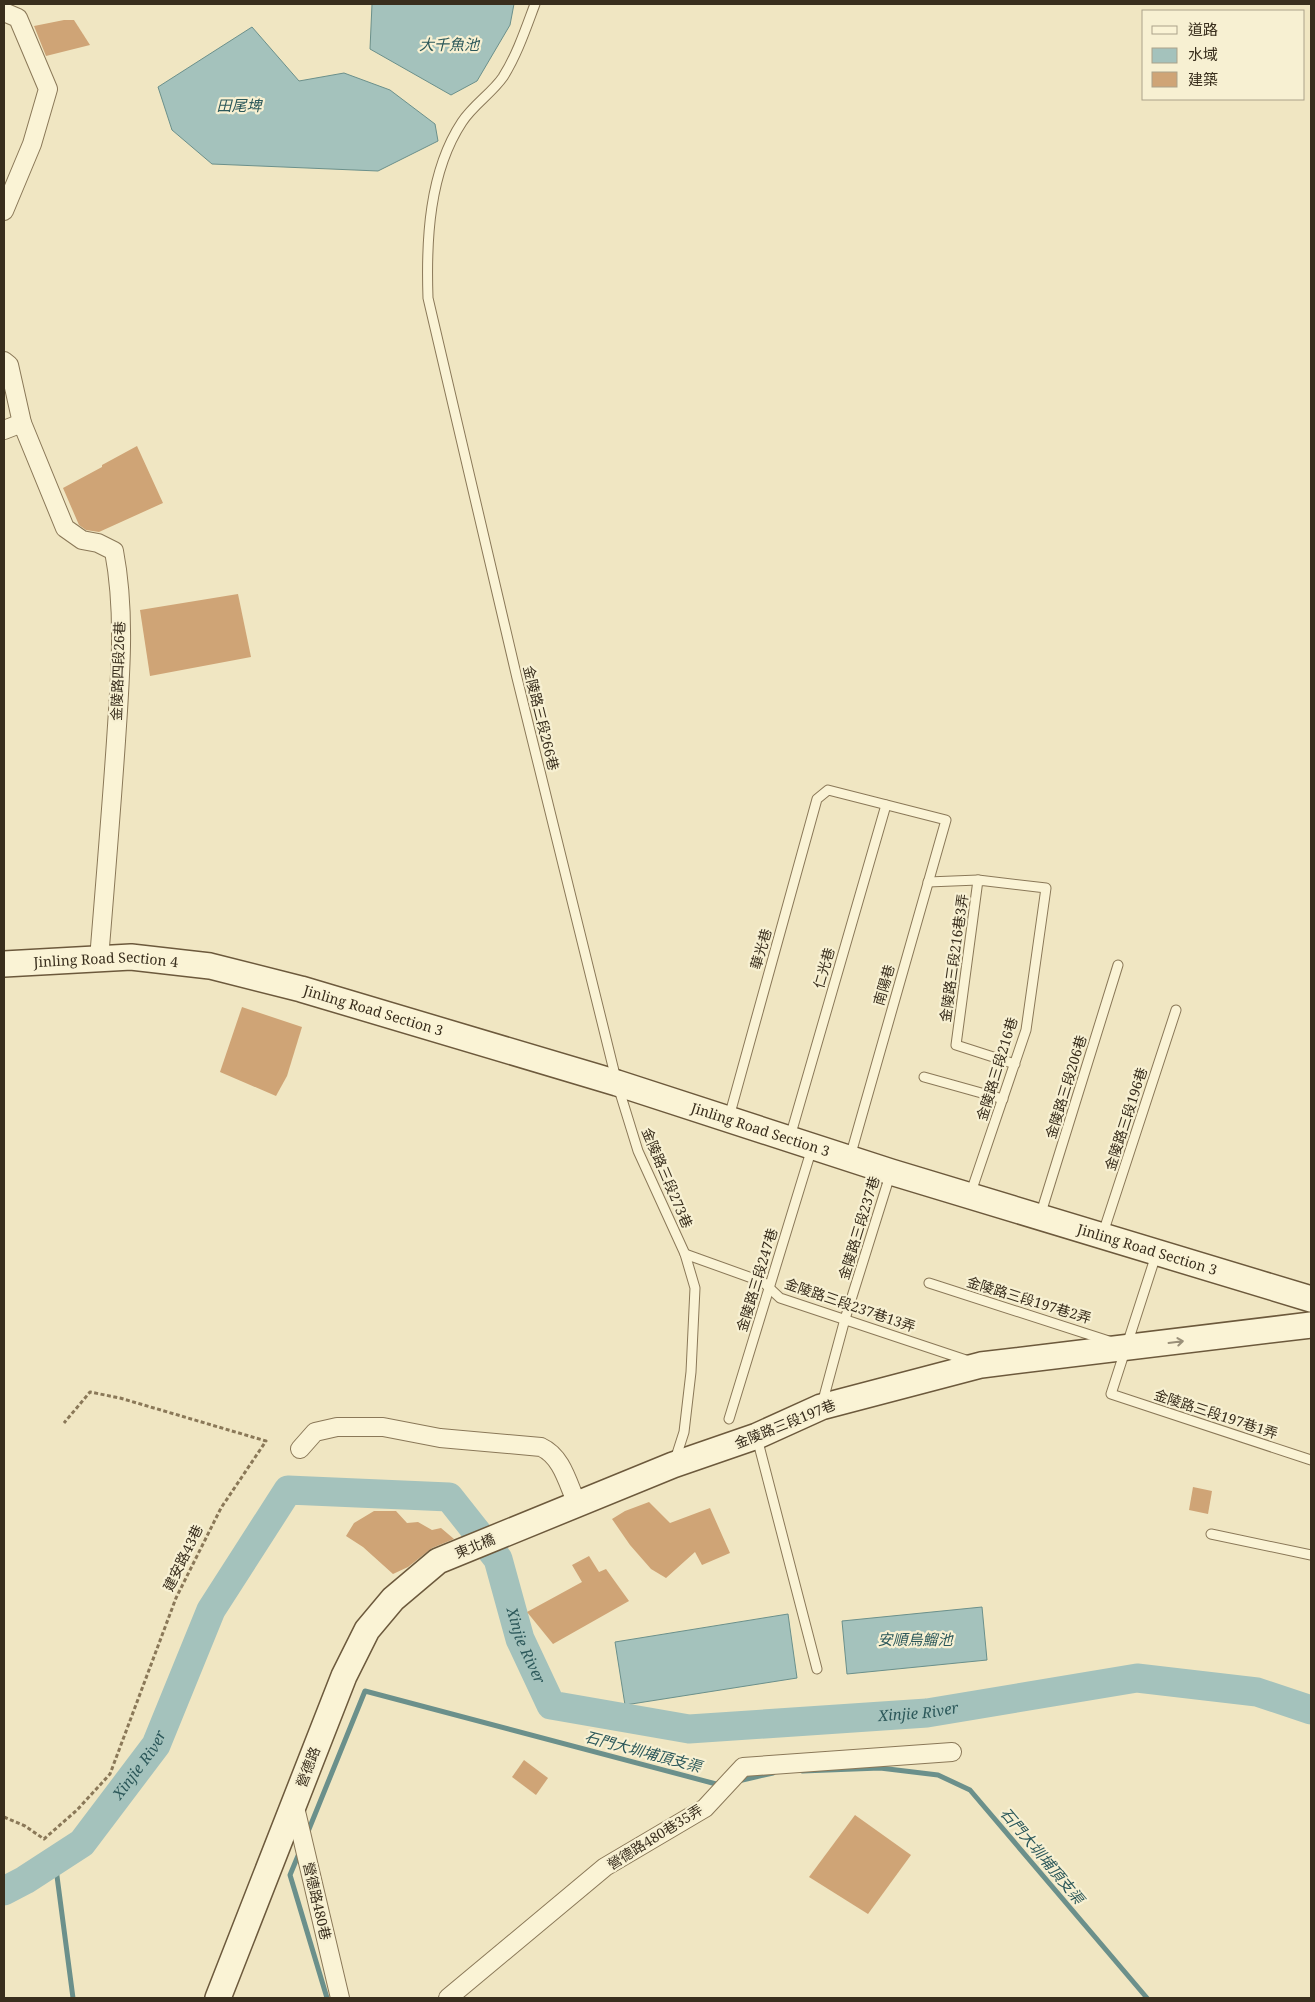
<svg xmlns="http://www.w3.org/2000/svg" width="1315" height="2002" viewBox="0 0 1315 2002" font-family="'Noto Serif','Noto Sans TC',serif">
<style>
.water{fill:#a4c2bc;stroke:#6b908b}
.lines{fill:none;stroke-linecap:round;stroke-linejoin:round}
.stream{stroke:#6b908b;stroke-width:5}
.river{stroke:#a4c2bc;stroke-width:29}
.building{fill:#cfa476}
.lane-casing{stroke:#8a7858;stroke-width:11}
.street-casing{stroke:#8a7858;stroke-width:20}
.secondary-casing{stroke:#6c593c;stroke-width:28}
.path{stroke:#8a7858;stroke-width:3;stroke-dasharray:4 2.5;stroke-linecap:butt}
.lane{stroke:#faf3d5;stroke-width:9}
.street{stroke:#faf3d5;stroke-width:18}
.secondary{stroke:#faf3d5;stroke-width:25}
.oneway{stroke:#9a9079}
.labels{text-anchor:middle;stroke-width:4.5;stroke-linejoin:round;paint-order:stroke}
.street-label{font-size:14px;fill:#392e1d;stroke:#f7f0d2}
.water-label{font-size:15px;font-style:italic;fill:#2c585a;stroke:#f7f0d2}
</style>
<rect width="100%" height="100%" fill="#f0e6c2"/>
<g class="water">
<polygon points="372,4 514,4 510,25 477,81 451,95 370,49"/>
<polygon points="252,27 299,81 344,73 390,90 435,124 438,141 378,171 212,164 172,130 158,87"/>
<polygon points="982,1607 987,1660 847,1674 842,1621"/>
<polygon points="788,1614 797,1678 625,1705 615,1642"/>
</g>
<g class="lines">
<g class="stream">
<polyline points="802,1771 880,1768 938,1775 970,1790 1147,1998"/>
<polyline points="738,1781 773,1773"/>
<polyline points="307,1834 365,1691 720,1785"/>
<polyline points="300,1851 290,1875 327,1998"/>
<polyline points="55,1861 73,1998"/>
</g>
<path class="river" id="s1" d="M4,1891L25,1880L82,1843L156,1745L211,1610L288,1490L449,1497L498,1559L520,1639L551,1705L689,1729L927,1713L1137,1678L1257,1692L1311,1710"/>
</g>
<g class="building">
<polygon points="64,20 74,20 90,45 46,56 34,26"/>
<polygon points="137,446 163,503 99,532 86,530 79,525 63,488 102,467 102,465"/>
<polygon points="238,594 251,657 150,676 140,610"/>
<polygon points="242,1007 302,1027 287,1076 276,1096 220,1072"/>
<polygon points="1193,1487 1212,1491 1208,1514 1189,1510"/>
<polygon points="649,1502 670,1523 710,1508 730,1553 702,1565 695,1552 666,1578 651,1569 630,1545 612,1519 625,1511"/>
<polygon points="374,1511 396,1511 407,1523 418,1522 432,1530 441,1528 454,1539 432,1548 408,1567 393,1574 363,1547 346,1536 354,1523"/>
<polygon points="589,1556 599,1572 606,1569 629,1601 553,1644 527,1612 582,1582 572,1565"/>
<polygon points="524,1760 548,1778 536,1795 512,1777"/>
<polygon points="855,1815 911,1855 868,1914 809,1877"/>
</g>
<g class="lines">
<g class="lane-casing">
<g id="lane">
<path d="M535,4C526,28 517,55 503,77C492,93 473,105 462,122C429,172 426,240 428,298L517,678L617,1083L638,1151L685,1254L695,1288L691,1372L684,1432L675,1460"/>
<polyline points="928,882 978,880"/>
<polyline points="924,1077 1003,1099"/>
<polyline points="729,1117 817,799 828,790 946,820 850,1157"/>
<polyline points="790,1137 886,805"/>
<polyline points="970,1195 1026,1030 1046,888 978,880 956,1045 1015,1064"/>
<polyline points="1040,1216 1118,965"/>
<polyline points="1103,1233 1176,1010"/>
<polyline points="685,1254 763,1282 780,1298 969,1361"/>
<polyline points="1156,1255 1111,1394 1311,1460"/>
<polyline points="929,1283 1112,1342"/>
<polyline points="822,1404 845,1319 891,1172"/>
<polyline points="729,1419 812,1148"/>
<polyline points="757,1438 817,1669"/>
<polyline points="1211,1534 1311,1555"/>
</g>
</g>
<g class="street-casing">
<g id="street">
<polyline points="4,12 18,18 48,89 32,144 4,211"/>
<path d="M4,361L9,365L22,423L65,528L82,540L98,543L114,551C126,614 120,679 116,741C111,814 105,886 99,959"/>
<polyline points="4,430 22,423"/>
<path d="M300,1449L315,1432L337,1427H383L440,1438L541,1447C563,1457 568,1485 578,1506"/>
<polyline points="294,1803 340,1998"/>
<polyline points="448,1998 605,1867 705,1808 743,1767 952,1752"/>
</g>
</g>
<g class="secondary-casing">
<g id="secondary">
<path id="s2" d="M4,964L131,957L210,966L301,989L617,1083L891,1172L1311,1299"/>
<polyline points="218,1998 344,1676 367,1630 393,1599 438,1561 673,1465 757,1436 821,1407 981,1365 1311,1325"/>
</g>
</g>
<polyline class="path" points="4,1817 25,1826 44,1839 77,1810 110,1774 176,1598 221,1508 266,1441 120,1398 90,1392 64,1423"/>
<use href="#lane" class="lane"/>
<use href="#street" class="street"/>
<use href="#secondary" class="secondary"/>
</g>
<defs><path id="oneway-shaft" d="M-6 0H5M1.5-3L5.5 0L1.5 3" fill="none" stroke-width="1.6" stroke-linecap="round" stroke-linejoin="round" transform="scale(1.25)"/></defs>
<use class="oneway" href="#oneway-shaft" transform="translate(1176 1342) rotate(-7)"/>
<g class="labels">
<g class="street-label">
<text transform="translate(118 671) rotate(-88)" y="5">金陵路四段26巷</text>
<text transform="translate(541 718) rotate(76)" y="5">金陵路三段266巷</text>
<text transform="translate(761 949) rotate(-74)" y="5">華光巷</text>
<text transform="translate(954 958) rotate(-82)" y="5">金陵路三段216巷3弄</text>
<text dy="5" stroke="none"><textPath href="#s2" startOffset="102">Jinling Road Section 4</textPath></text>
<text transform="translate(824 968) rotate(-74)" y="5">仁光巷</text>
<text transform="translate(884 985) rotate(-74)" y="5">南陽巷</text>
<text dy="5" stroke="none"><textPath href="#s2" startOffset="376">Jinling Road Section 3</textPath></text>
<text transform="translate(997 1069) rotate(-73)" y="5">金陵路三段216巷</text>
<text transform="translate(1066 1087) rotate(-73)" y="5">金陵路三段206巷</text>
<text transform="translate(1126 1119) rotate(-72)" y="5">金陵路三段196巷</text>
<text dy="5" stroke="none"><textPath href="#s2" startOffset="781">Jinling Road Section 3</textPath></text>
<text transform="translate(667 1178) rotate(67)" y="5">金陵路三段273巷</text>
<text transform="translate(859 1228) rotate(-73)" y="5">金陵路三段237巷</text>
<text dy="5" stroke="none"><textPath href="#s2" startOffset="1186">Jinling Road Section 3</textPath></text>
<text transform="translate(757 1280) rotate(-73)" y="5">金陵路三段247巷</text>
<text transform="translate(1029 1300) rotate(17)" y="5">金陵路三段197巷2弄</text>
<text transform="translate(850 1305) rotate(19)" y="5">金陵路三段237巷13弄</text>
<text transform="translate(1216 1414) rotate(18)" y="5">金陵路三段197巷1弄</text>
<text transform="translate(785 1424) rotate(-22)" y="5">金陵路三段197巷</text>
<text transform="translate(475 1546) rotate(-22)" y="5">東北橋</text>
<text transform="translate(183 1558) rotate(-64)" y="5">建安路43巷</text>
<text transform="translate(308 1767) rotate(-69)" y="5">營德路</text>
<text transform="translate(655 1837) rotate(-32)" y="5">營德路480巷35弄</text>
<text transform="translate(317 1901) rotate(77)" y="5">營德路480巷</text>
</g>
<g class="water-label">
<text x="449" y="50">大千魚池</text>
<text x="239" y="111">田尾埤</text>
<text x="915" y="1645">安順烏鰡池</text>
<text dy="5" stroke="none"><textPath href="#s1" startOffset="834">Xinjie River</textPath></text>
<text dy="5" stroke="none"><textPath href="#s1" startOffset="1269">Xinjie River</textPath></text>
<text transform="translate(643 1752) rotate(15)" y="5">石門大圳埔頂支渠</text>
<text dy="5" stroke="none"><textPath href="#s1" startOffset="189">Xinjie River</textPath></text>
<text transform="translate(1042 1856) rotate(50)" y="5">石門大圳埔頂支渠</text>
</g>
</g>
<rect width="1315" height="2002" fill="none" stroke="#392e1d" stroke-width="10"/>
<rect x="1142" y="10" width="162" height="90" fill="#f7f0d2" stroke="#aba28a"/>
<rect x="1152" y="26" width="25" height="8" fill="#faf3d5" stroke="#aba28a"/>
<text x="1188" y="35" font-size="15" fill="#392e1d">道路</text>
<rect x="1152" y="48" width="25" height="15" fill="#a4c2bc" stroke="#aba28a"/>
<text x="1188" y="60" font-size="15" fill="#392e1d">水域</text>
<rect x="1152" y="72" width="25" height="15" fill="#cfa476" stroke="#aba28a"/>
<text x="1188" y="85" font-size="15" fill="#392e1d">建築</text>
</svg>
